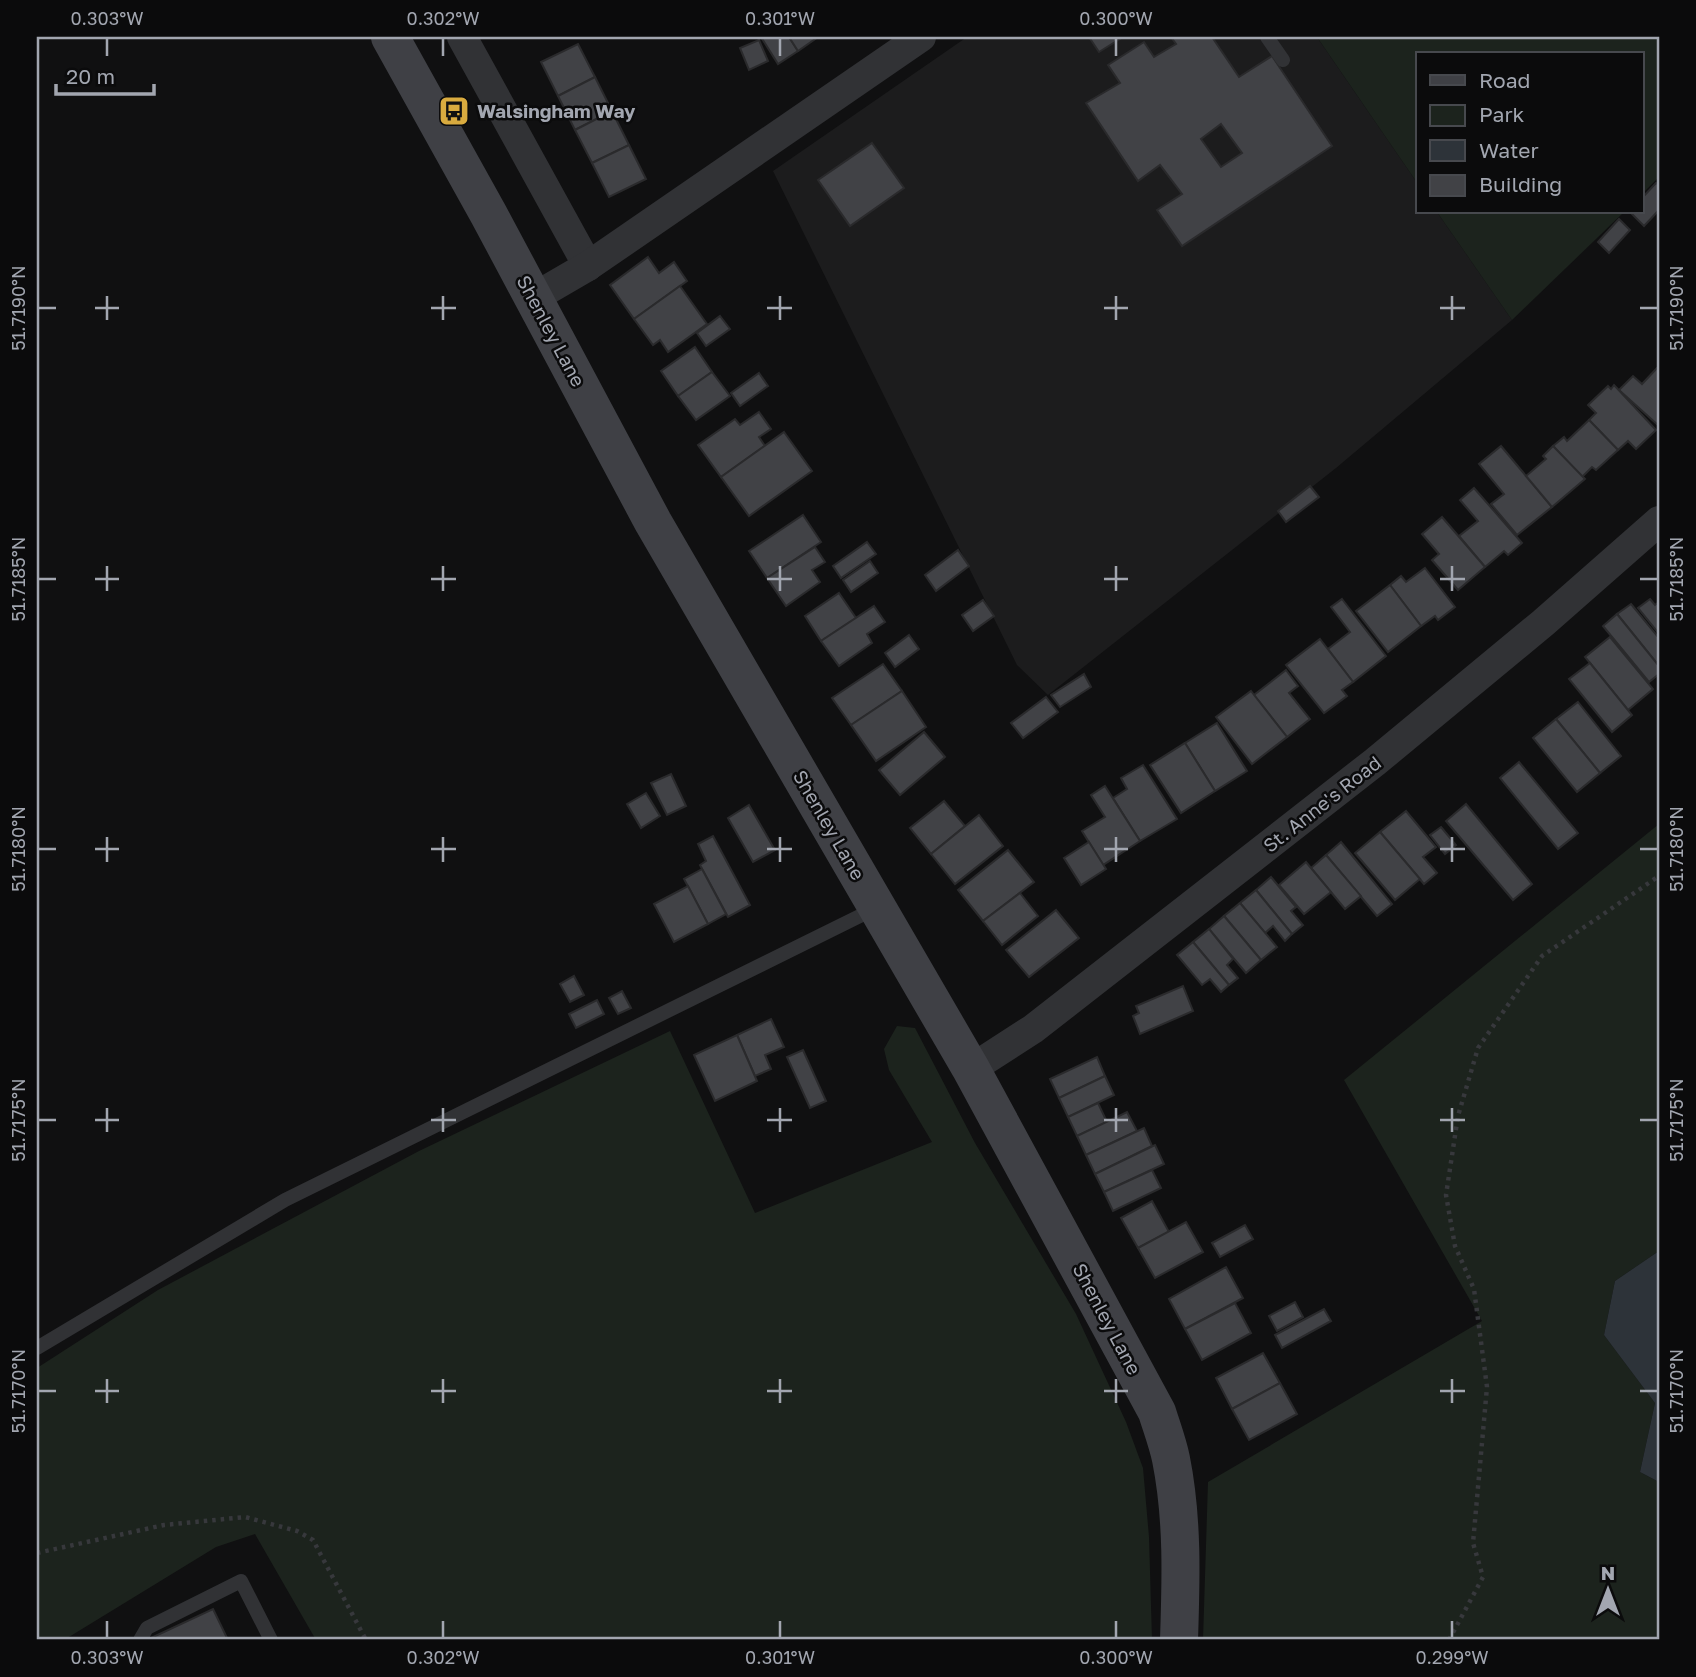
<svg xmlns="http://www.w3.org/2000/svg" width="1696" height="1677" viewBox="0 0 1696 1677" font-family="'Golos Text',sans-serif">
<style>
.built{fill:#1c1c1d}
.green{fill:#1c231d}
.water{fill:#2d3339}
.building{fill:#414246;stroke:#2a2a2c;stroke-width:2;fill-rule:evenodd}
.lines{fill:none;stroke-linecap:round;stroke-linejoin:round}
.path{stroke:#37383c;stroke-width:4.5;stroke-dasharray:3.5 5;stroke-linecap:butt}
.lane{stroke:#313235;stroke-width:14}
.street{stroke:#313235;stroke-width:30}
.secondary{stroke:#3f4045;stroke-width:38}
.ticks{fill:none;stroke:#a2a6b0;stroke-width:2.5}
.labels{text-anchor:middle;stroke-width:5;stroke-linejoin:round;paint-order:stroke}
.poi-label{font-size:19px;font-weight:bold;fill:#a2a6b0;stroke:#0b0b0c;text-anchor:start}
.street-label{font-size:19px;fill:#a2a6b0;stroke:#0b0b0c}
.neatline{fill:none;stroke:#a2a6b0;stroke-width:2.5}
.ticks-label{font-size:18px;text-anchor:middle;fill:#a2a6b0}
</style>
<rect width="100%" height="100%" fill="#101011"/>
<polygon class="built" points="967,37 1317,37 1418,184 1418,212 1437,212 1512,320 1336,468 1048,695 1017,665 773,171"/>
<g class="green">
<polygon points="1317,37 1659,37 1659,177 1642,194 1642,54 1418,54 1418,184"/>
<polygon points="1437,212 1624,212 1512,320"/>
<polygon points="1659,824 1659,1251 1615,1281 1604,1335 1655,1403 1640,1472 1659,1482 1659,1640 1203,1640 1208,1482 1482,1321 1344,1080"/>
<polygon points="897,1026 915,1028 975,1143 1076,1314 1126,1422 1143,1468 1149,1537 1152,1640 316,1640 255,1534 216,1547 64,1640 37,1640 37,1368 158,1290 419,1151 670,1031 755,1213 932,1142 889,1070 884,1049"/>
</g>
<polygon class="water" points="1659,1251 1659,1482 1640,1472 1655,1403 1604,1335 1615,1281"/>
<g class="building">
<polygon points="761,37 789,37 798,51 778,64"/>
<polygon points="789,37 818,37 798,51"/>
<polygon points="1089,37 1123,37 1099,52"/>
<path d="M1171,37H1212L1239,77L1272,56L1332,146L1182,246L1157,210L1182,194L1160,165L1138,181L1086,103L1120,83L1108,65L1144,42L1154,57L1176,44ZM1221,124L1242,153L1221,167L1201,139Z"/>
<polygon points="759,40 768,61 749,70 740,48"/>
<polygon points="578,44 595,77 558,96 541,62"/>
<polygon points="595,77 612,111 575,130 558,96"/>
<polygon points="612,111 629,145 592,163 575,130"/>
<polygon points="872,143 904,188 850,226 818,180"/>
<polygon points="629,145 646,179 609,197 592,163"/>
<polygon points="1656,183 1659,185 1659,210 1644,226 1630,212 1642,212 1642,198"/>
<polygon points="1619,219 1630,230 1609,253 1598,242"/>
<polygon points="648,257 659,273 674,262 687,281 634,319 610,285"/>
<polygon points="680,286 707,324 668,352 660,340 653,345 634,319"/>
<polygon points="720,316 730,329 706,346 697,333"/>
<polygon points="695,347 712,372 678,396 661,371"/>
<polygon points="1658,367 1659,369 1659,426 1619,390 1633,376 1642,384"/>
<polygon points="712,372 730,396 696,420 678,396"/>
<polygon points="759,373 768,386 740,406 731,393"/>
<polygon points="1614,385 1656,430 1636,449 1628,441 1618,450 1589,420 1596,413 1588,405 1608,386 1611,389"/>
<polygon points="759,412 771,429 759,437 765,446 721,477 698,445 735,419 740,425"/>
<polygon points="1589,420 1618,450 1596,470 1592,467 1582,477 1553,446 1564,437 1567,441"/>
<polygon points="784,432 812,471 749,516 721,477"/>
<polygon points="1501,446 1552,507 1517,535 1491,504 1504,494 1479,464"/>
<polygon points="1553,446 1585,479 1552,507 1526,476 1546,459 1543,456"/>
<polygon points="1310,486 1319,497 1286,522 1278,511"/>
<polygon points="1474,488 1522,543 1508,555 1504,551 1485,567 1459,536 1478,521 1460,500"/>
<polygon points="803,515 821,542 767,578 749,551"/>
<polygon points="1442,517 1485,567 1458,590 1432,560 1439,554 1422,534"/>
<polygon points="867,542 876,554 841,578 833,566"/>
<polygon points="815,547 825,562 812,570 820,582 786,606 767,578"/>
<polygon points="958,550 969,566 936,591 925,575"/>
<polygon points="870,561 878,573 851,592 843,580"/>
<polygon points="1425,568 1455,607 1438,620 1435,616 1421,626 1390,585 1401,576 1406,582"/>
<polygon points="1390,585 1421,626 1388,652 1356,611"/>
<polygon points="839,593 856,618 821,641 805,616"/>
<polygon points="1342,599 1386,656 1353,682 1328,649 1350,632 1331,607"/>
<polygon points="1650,599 1655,605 1659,602 1659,634 1638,608"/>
<polygon points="983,600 994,616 973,631 962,615"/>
<polygon points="1631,604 1659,638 1659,666 1617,614"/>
<polygon points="874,606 885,622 867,634 872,643 839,666 821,641"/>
<polygon points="1617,614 1659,666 1659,674 1649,682 1603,626"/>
<polygon points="909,635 919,649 895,667 885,653"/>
<polygon points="1610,637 1653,689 1628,710 1585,657"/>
<polygon points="1320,639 1353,682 1342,690 1347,696 1324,713 1286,665"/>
<polygon points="1590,663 1632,715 1612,732 1569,679"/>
<polygon points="883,664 902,691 851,725 832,698"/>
<polygon points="1286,670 1298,686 1289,693 1310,719 1287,737 1254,695"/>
<polygon points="1084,674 1091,687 1060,707 1051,695"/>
<polygon points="902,691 926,727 876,761 851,725"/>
<polygon points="1251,691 1287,737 1252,764 1216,717"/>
<polygon points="1046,697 1058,712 1023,738 1011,723"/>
<polygon points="1578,702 1621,756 1600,773 1556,719"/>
<polygon points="1556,719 1600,773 1577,792 1533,738"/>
<polygon points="1217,723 1247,771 1215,791 1185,743"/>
<polygon points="924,732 945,757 900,795 879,770"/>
<polygon points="1185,743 1215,791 1181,813 1150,765"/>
<polygon points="1519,762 1578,833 1558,849 1500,778"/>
<polygon points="1143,765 1177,819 1140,841 1113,798 1127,789 1121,778"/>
<polygon points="671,774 686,806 667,815 651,783"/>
<polygon points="1105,786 1140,841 1103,865 1082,831 1105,817 1091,795"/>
<polygon points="646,793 660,816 641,828 627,804"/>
<polygon points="944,801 965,826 931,854 910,828"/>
<polygon points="1466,804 1532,884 1513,900 1446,821"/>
<polygon points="749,805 775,850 753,862 728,818"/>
<polygon points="1406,811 1436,847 1423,857 1437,873 1424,884 1380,832"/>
<polygon points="979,815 1003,846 955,884 931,854"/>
<polygon points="1441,827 1456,845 1445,854 1430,835"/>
<polygon points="1380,832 1420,879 1395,900 1355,853"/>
<polygon points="713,836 750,905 728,917 700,865 706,861 698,844"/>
<polygon points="1089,842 1106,869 1081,885 1064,858"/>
<polygon points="1341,842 1392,904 1377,916 1326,855"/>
<polygon points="1008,850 1034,882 983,921 958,890"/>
<polygon points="1326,855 1361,896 1345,909 1311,868"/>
<polygon points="1306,862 1331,892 1304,914 1279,885"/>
<polygon points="702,869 726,914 708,924 684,879"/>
<polygon points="1271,877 1296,907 1291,911 1303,925 1292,934 1256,890"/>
<polygon points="688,886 708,924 674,942 654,904"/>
<polygon points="1256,890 1292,934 1285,941 1273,926 1265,933 1240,903"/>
<polygon points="1020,893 1038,916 1002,945 983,921"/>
<polygon points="1240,903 1277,947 1261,960 1224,916"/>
<polygon points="1056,910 1079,938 1029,977 1006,950"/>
<polygon points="1224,916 1261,960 1246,973 1209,929"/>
<polygon points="1209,929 1233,959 1227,965 1238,978 1229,985 1193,942"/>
<polygon points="1193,942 1229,985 1221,992 1210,979 1202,985 1177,955"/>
<polygon points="574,976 584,995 570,1002 560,984"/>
<polygon points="1183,986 1193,1011 1140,1034 1133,1016 1139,1013 1136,1006"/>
<polygon points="622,991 631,1008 618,1014 609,998"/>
<polygon points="597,1000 604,1014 576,1028 569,1014"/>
<polygon points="771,1019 784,1047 765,1055 771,1069 755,1076 737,1035"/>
<polygon points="737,1035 757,1081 715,1101 694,1055"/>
<polygon points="803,1050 826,1101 810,1108 787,1057"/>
<polygon points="1097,1057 1105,1076 1059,1098 1050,1079"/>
<polygon points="1105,1076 1114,1095 1068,1117 1059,1098"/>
<polygon points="1098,1103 1107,1122 1077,1136 1068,1117"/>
<polygon points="1127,1112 1137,1131 1086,1155 1077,1136"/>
<polygon points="1144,1128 1152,1146 1095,1174 1086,1155"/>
<polygon points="1155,1145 1164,1164 1104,1192 1095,1174"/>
<polygon points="1152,1170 1161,1188 1113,1211 1104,1192"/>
<polygon points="1152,1201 1169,1232 1138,1248 1121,1218"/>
<polygon points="1186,1222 1203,1252 1155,1278 1138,1248"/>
<polygon points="1245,1225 1253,1239 1220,1257 1212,1243"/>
<polygon points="1226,1267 1243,1298 1185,1329 1169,1299"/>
<polygon points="1295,1302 1303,1317 1277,1331 1269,1316"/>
<polygon points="1235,1303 1251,1333 1202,1360 1185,1329"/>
<polygon points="1324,1309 1331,1321 1282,1348 1275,1335"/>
<polygon points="1263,1353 1280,1383 1232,1409 1216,1378"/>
<polygon points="1280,1383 1297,1414 1249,1440 1232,1409"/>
<polygon points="213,1609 228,1640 152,1640 151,1638"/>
</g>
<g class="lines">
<g class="path">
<polyline points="37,1553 164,1525 245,1517 297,1531 313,1540 366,1640"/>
<polyline points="1449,1640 1483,1577 1473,1543 1487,1387 1474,1289 1455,1246 1446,1195 1458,1116 1478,1048 1542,956 1659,876"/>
</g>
<g class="lane">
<polyline points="1267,37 1283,60"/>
<polyline points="37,1348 285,1200 876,908"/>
<polyline points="140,1640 147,1628 241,1581 271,1640"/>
</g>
<g class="street">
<polyline points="462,37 588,266"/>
<polyline points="533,298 588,266 921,37"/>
<polyline points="971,1069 1033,1029 1375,762 1543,623 1659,521"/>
</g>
<path class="secondary" d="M390,37L489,215L653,522L971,1069L1157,1412C1162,1428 1168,1444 1171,1459C1183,1519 1181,1580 1179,1640"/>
</g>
<path class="ticks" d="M107,38V56M443,38V56M780,38V56M1116,38V56M107,296V320M443,296V320M780,296V320M1116,296V320M1452,296V320M38,308H56M95,308H119M431,308H456M767,308H792M1104,308H1128M1440,308H1465M1640,308H1658M107,566V591M443,566V591M780,566V591M1116,566V591M1452,566V591M38,579H56M95,579H119M431,579H456M767,579H792M1104,579H1128M1440,579H1465M1640,579H1658M107,837V862M443,837V862M780,837V862M1116,837V862M1452,837V862M38,849H56M95,849H119M431,849H456M767,849H792M1104,849H1128M1440,849H1465M1640,849H1658M107,1108V1132M443,1108V1132M780,1108V1132M1116,1108V1132M1452,1108V1132M38,1120H56M95,1120H119M431,1120H456M767,1120H792M1104,1120H1128M1440,1120H1465M1640,1120H1658M107,1379V1403M443,1379V1403M780,1379V1403M1116,1379V1403M1452,1379V1403M38,1391H56M95,1391H119M431,1391H456M767,1391H792M1104,1391H1128M1440,1391H1465M1640,1391H1658M107,1621V1638M443,1621V1638M780,1621V1638M1116,1621V1638M1452,1621V1638"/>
<defs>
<g id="bus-square" transform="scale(1.575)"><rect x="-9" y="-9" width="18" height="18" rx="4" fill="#d9ab3f" stroke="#0b0b0c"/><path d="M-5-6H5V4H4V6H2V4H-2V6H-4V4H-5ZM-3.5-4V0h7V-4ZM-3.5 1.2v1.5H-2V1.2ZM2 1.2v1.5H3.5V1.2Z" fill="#111"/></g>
</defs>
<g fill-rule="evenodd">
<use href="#bus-square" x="454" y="111"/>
</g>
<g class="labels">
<g class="poi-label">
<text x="477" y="118">Walsingham Way</text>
</g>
<g class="street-label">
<text transform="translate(551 331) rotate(62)" y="7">Shenley Lane</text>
<text transform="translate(1322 804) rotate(-38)" y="7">St. Anne's Road</text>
<text transform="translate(829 825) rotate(60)" y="7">Shenley Lane</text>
<text transform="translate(1107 1319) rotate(62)" y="7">Shenley Lane</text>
</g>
</g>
<rect width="1696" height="1677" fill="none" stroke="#0b0b0c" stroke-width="77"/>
<rect x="1416" y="52" width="228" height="161" fill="#0b0b0c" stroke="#47494e" stroke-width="2"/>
<rect x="1430" y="75" width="35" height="10" fill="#3f4045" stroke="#47494e" stroke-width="2"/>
<text x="1479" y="88" font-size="21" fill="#a2a6b0">Road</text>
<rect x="1430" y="105" width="35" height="21" fill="#1c231d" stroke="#47494e" stroke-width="2"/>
<text x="1479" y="122" font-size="21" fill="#a2a6b0">Park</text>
<rect x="1430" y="140" width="35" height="21" fill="#2d3339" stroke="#47494e" stroke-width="2"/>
<text x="1479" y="158" font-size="21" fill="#a2a6b0">Water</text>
<rect x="1430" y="175" width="35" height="21" fill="#414246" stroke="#47494e" stroke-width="2"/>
<text x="1479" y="192" font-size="21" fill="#a2a6b0">Building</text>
<g transform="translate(1608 1590)" stroke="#0b0b0c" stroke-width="5" paint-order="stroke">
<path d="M0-5L12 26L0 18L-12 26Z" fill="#a2a6b0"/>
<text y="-10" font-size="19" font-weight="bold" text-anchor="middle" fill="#a2a6b0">N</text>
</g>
<path d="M56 84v10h98v-10" fill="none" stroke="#a2a6b0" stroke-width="3.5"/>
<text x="66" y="84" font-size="21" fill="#a2a6b0" stroke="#0b0b0c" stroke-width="5" paint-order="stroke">20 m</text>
<rect x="38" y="38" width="1620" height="1600" class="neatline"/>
<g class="ticks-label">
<text x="107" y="25">0.303°W</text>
<text x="443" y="25">0.302°W</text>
<text x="780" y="25">0.301°W</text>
<text x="1116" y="25">0.300°W</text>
<text transform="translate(19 308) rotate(-90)" y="6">51.7190°N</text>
<text transform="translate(1677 308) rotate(-90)" y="6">51.7190°N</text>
<text transform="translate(19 579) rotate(-90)" y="6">51.7185°N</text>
<text transform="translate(1677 579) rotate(-90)" y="6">51.7185°N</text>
<text transform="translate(19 849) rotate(-90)" y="6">51.7180°N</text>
<text transform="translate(1677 849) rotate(-90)" y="6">51.7180°N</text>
<text transform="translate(19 1120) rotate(-90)" y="6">51.7175°N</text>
<text transform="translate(1677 1120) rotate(-90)" y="6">51.7175°N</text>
<text transform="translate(19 1391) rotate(-90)" y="6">51.7170°N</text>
<text transform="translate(1677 1391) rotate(-90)" y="6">51.7170°N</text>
<text x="107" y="1664">0.303°W</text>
<text x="443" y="1664">0.302°W</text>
<text x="780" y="1664">0.301°W</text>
<text x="1116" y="1664">0.300°W</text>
<text x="1452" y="1664">0.299°W</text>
</g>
</svg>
